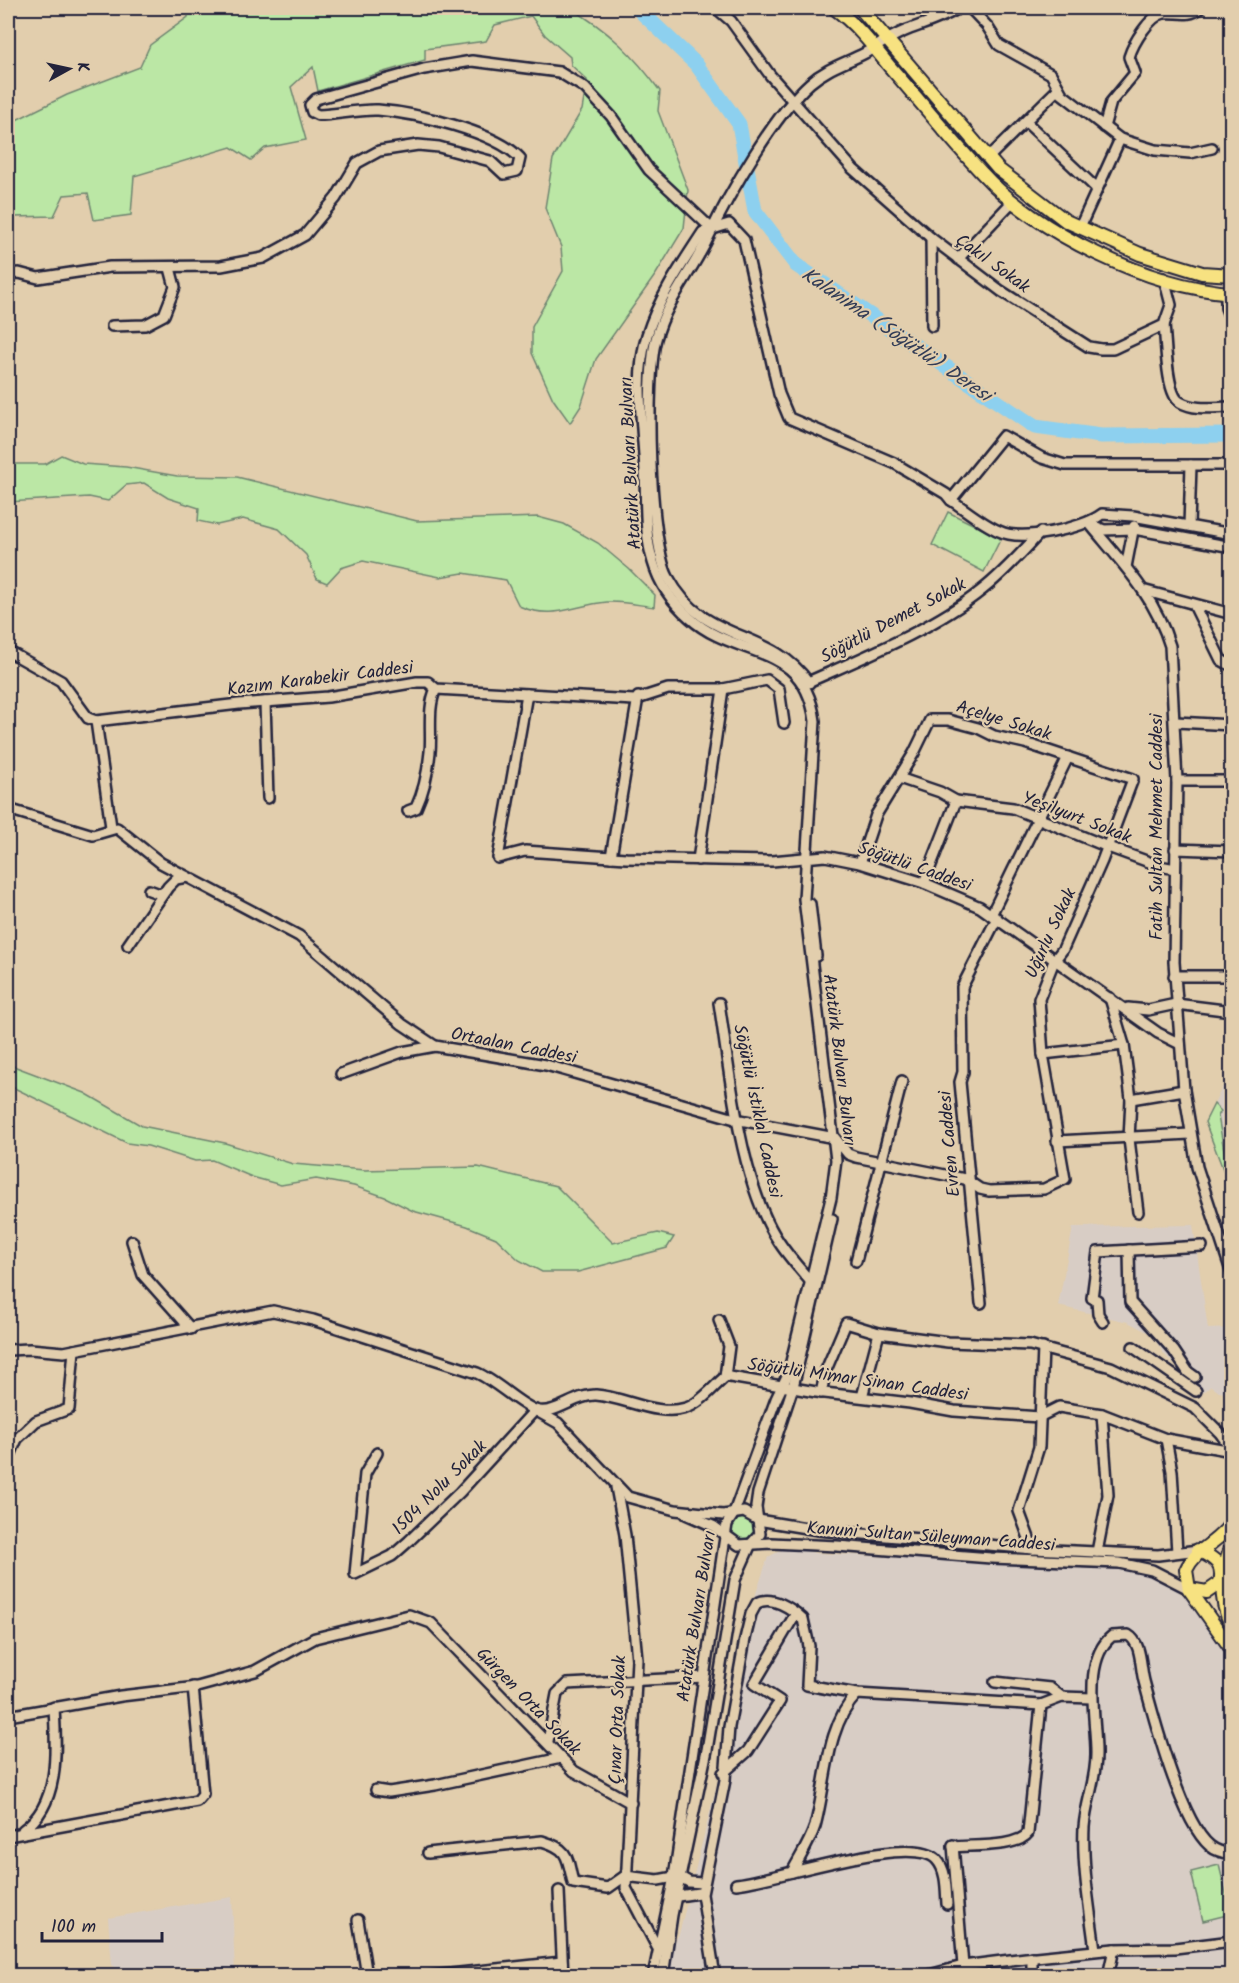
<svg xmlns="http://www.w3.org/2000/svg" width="1239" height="1983" viewBox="0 0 1239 1983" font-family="Kalam,sans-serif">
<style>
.built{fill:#d8cdc5}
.green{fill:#bbe7a5;stroke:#6e8470;stroke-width:1.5}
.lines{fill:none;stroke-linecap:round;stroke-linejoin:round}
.river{stroke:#8dd0ef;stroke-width:15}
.minor-casing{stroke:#22223b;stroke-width:14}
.major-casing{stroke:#22223b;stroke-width:16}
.minor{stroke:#e2cead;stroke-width:9}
.major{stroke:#f7e281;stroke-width:12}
.labels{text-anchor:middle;stroke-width:4.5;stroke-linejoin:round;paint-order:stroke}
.street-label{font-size:18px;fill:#22223b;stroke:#e2cead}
.water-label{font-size:20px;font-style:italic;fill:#323c56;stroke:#e2cead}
</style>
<rect width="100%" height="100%" fill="#e2cead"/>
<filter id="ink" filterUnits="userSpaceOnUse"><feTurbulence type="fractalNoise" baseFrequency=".0167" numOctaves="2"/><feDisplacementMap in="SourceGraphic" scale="12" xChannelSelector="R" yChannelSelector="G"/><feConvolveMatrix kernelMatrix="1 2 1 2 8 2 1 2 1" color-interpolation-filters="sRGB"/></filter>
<g filter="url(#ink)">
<g class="built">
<polygon points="1231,1070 1231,1190 1205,1122"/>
<polygon points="1193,1225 1208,1329 1231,1328 1231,1394 1219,1392 1211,1386 1203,1393 1164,1354 1151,1334 1128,1322 1058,1306 1073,1227"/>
<polygon points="789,1546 815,1553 1140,1570 1174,1587 1196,1606 1231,1662 1231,1975 671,1976 668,1953 679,1934 720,1772 739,1645 768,1557"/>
<polygon points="232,1897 235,1975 127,1975 112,1965 108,1918"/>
</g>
<g class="green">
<path d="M188,8H570C608,30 634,55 660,91L658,111L688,190L684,228L656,274L596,359L581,406L570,423L553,399L532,353V327L563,271L561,247L545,208L553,159L582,110L587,80L571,65L570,57L545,35L531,16L495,25L486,41L425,49V60L318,91L313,67L291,87L306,140L265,148L251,160L231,147L134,176L131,215L94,220L88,193L64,195L54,216L14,217L8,228V124L67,95L140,67L150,45L188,17Z"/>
<path d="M61,455L83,464L126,467L177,476L237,477L417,521L538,517L564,524L598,543L629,569L655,595L654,607C639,605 622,601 607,602C573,605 553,621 519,606L506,580L463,573L440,577L363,561L341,568L327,583L317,579L306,555L279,529L243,519L217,525L198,521L199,508L168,498L144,483L126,485L108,501L89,497L8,502V464H45Z"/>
<polygon points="948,512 1001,538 984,572 932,545"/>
<polygon points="8,1064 85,1093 142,1126 225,1143 293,1164 365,1170 478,1167 556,1186 613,1243 658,1233 674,1237 667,1248 578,1272 542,1272 519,1260 496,1238 467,1226 413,1211 385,1197 354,1186 316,1179 281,1185 252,1177 212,1160 195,1161 148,1146 127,1143 8,1085"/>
<polygon points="1214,1104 1221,1111 1218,1116 1231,1190 1205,1122"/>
<circle cx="744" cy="1530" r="12"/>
<polygon points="1219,1865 1231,1914 1203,1921 1191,1872"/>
</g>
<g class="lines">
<polyline class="river" points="637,8 696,64 739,124 755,211 796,265 1035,427 1101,436 1232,435"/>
<g class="minor-casing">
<g id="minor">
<polyline points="716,8 731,21 770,75 853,169 931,238 1001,291 1089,347 1101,349 1113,349 1164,325 1171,305 1164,278"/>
<polyline points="970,8 987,26 999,45 1051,74 1062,94 1120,139 1155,150 1190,153 1212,148"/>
<polyline points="1026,122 1097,189"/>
<path d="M1104,127L1111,102L1135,73L1129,57C1133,44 1149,16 1164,13C1177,11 1188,18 1200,8"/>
<polyline points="988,158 1058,89"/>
<polyline points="1080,227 1120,139"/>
<polyline points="931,238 932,326"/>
<polyline points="958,259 1013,201"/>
<path d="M8,274L19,273L38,278L110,267L221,266L263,258L305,235L336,198L357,163L379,151L418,145L439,147L490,161L504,174L517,171L520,158C494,131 415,113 378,110C358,109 337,115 318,115L312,112L310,105L316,99L424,69L472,61L559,72L585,88L611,116L649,170L711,228"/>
<polyline points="1226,292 1226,308 1232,323"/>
<path d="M1164,325C1166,342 1166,394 1180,402C1195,411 1215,407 1232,407"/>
<polyline points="112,326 145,325 164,315 175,287 170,268"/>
<polyline points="951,500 1003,436 1042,458 1065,465 1232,465"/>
<path d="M1089,523C1121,562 1155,596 1170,646L1177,781L1174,962L1184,1090L1197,1167L1232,1274"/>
<polyline points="1094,526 1104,530 1134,529 1232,547"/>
<polyline points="1189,526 1191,465"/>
<polyline points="1126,567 1134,526"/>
<polyline points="1146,591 1232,614"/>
<polyline points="1194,605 1221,660 1232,666"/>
<polyline points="8,651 61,681 88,718 96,721"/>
<path d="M808,682C864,657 935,628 982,590C1004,573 1022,552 1041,532"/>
<path d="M809,683C769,626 705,646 668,577C649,541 645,379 656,339C666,301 692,272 708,238C729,194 774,115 810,83C827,68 846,63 865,53C879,45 890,37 905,31C923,24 943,18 959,8"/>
<polyline points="527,694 498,858 525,851 626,858 717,860 772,861 825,856 860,863 924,883 980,907 1158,1033 1180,1044"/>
<polyline points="265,702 268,798"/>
<polyline points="96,721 239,704 328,697 417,682 428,682 436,689 634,700 668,689 723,689 767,680 779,689 784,723"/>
<polyline points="96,721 111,827"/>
<polyline points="1176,722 1232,725"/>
<polyline points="899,778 940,792 956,801 1013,808 1108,847 1160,866 1175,869"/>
<polyline points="1177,781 1232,781"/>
<polyline points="8,809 93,835 117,828 161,863 299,936 402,1024 435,1046 546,1065 735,1119 835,1138 848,1154 856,1157 965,1179 980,1189 989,1191 1044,1189 1065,1179 1043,1054 1039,999 1054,961 1063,949 1102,861 1133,779 1025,743 994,736 978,728 948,720 930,720 914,753 876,815 860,863"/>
<path d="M408,811L416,808C424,791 428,771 430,752C432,732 427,707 436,689"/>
<polyline points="1175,849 1232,851"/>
<polyline points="611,857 638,697"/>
<polyline points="698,860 723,689"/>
<polyline points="924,883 956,801"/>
<polyline points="149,890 160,894 165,891"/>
<polyline points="810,904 816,956"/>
<polyline points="991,915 1068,757"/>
<polyline points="128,945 168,887 176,879 187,877"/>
<polyline points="1174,976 1232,976"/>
<polyline points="1110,998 1124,1045 1131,1099 1129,1139 1138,1212"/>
<path d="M719,1003C730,1073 740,1184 779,1242C788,1256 800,1269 811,1282"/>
<polyline points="1128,1008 1148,1010 1176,1004 1232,1011"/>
<polyline points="1043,1054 1124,1045"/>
<polyline points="341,1074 402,1052 435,1046"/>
<polyline points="1131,1099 1184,1090"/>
<polyline points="1057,1141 1190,1134"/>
<polyline points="132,1241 143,1275 191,1329"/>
<polyline points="1129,1250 1130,1302 1174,1351 1188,1372 1195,1377"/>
<polyline points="856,1261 902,1081"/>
<polyline points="981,1303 960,1082 963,1072 962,987 997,918"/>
<polyline points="719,1320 729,1346 725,1377"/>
<polyline points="1103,1322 1098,1314 1097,1300 1092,1298 1098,1252 1202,1246"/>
<polyline points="1133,1347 1196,1391"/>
<path d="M8,1350L30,1349L64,1352L273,1311L313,1320L477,1373C496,1381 520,1405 535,1410C554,1417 575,1394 596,1395C625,1397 657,1417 686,1408C700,1404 714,1386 725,1377H730L816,1392L910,1403L954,1411L1039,1417L1059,1407L1102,1414L1166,1439L1232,1451"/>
<polyline points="821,1393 826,1370 846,1323 879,1333 948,1342 1030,1345 1111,1367 1195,1408 1220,1433 1232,1450"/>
<polyline points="862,1397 879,1333"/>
<polyline points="1166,1439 1172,1471 1177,1552"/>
<polyline points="377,1453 365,1474 355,1574 392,1556 409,1541 460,1492 535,1410 558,1423 628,1497 675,1510 723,1515 744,1512 758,1520 818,1530 1033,1549 1158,1555 1198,1550"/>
<polyline points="8,1460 17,1439 36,1421 69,1409 74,1350"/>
<polyline points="616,1487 625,1535 637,1659 626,1888 657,1947"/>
<polyline points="686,1514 713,1526 739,1545 771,1543 837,1546 991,1558 1119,1563 1152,1570 1189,1589"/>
<polyline points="1033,1549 1019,1511 1039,1447 1043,1348"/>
<polyline points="1097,1552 1108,1495 1102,1414"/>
<polyline points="995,1682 1050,1688 1062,1697"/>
<polyline points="8,1716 121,1696 197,1687 255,1671 315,1638 409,1615 431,1623 574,1771 631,1803"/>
<polyline points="548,1741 557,1694 567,1684 704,1677"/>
<polyline points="723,1773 748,1751 780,1701 754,1684 796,1613"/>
<polyline points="376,1790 389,1792 435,1785 561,1758"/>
<path d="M23,1830C61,1804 56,1747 54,1707"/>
<polyline points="8,1836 197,1801 203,1794 193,1687"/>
<polyline points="953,1845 963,1966"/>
<path d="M953,1847C972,1845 1017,1848 1028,1833L1041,1705"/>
<path d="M428,1853L542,1841C569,1849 567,1857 573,1883L608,1888L625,1876L658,1880L674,1877"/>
<path d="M792,1872C800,1857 810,1842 815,1826C827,1783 825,1727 857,1694"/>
<polyline points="682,1878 689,1882 701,1883"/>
<path d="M736,1884C774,1881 912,1832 937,1860C947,1871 946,1890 947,1904"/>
<polyline points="559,1891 563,1976"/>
<polyline points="678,1896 699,1893"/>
<polyline points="358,1920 367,1976"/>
<path d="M1095,1950C1090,1910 1082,1867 1084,1827C1086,1802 1096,1780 1096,1755C1097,1721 1081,1661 1112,1636L1128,1635C1142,1643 1140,1666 1144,1681C1154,1719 1181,1822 1210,1846C1216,1851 1224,1853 1232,1854"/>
<polyline points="431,1976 562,1962"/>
<path d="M653,1976L674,1877L727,1524L733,1515L776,1399L788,1374L831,1198L836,1160L804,899L815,721C804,640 736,660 690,618C673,603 659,583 653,562C644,533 646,501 645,471C643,428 634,378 647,335C658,299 682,264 703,232L729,224L744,240L779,394L789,418L894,463L946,494L951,500C966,510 982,524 999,531C1021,542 1082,529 1102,514L1133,516L1232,534"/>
<polyline points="663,1976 672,1915 707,1750 735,1580 751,1544 760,1534 756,1507 758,1493 793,1387 832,1219"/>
<path d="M715,1976L702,1894L725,1780L729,1727L745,1639L751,1614L757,1603C772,1595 791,1608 803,1619L809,1646L807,1685L857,1694L1041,1705L1062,1697L1092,1698"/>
<polyline points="925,1976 963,1966 1026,1958 1114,1949 1175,1948 1232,1941"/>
<polyline points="1032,1976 1032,1957"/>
<polyline points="1108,1976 1114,1949"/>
</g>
</g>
<g class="major-casing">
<g id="major">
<path d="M834,8C856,24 873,46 890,67C921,102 950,139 982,173C1036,233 1151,288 1232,293"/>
<polyline points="860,8 998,169 1066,221 1140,254 1202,273 1232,275"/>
<path d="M1232,1541C1223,1571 1216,1597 1232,1626"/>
<path d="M1198,1550C1213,1558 1225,1563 1220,1583L1207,1592L1189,1589L1186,1570C1196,1548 1219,1543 1232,1522"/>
<polyline points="1189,1589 1232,1650"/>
</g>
</g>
<use href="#minor" class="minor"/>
<use href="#major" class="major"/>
</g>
</g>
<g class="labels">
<g class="street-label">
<text transform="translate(993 263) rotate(36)" y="6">Çakıl Sokak</text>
<text transform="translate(630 463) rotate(-93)" y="6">Atatürk Bulvarı Bulvarı</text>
<text transform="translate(893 620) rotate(-28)" y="6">Söğütlü Demet Sokak</text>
<text transform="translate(320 678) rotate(-7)" y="6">Kazım Karabekir Caddesi</text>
<text transform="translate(1004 720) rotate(17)" y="6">Açelye Sokak</text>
<text transform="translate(1077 817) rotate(21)" y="6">Yeşilyurt Sokak</text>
<text transform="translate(1156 827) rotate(-90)" y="6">Fatih Sultan Mehmet Caddesi</text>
<text transform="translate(915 866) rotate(19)" y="6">Söğütlü Caddesi</text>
<text transform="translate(1050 933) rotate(-65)" y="6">Uğurlu Sokak</text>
<text transform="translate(514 1045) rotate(11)" y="6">Ortaalan Caddesi</text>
<text transform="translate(840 1060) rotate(83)" y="6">Atatürk Bulvarı Bulvarı</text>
<text transform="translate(758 1111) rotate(78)" y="6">Söğütlü İstiklal Caddesi</text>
<text transform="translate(949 1144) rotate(-95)" y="6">Evren Caddesi</text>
<text transform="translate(858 1379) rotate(8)" y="6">Söğütlü Mimar Sinan Caddesi</text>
<text transform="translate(439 1487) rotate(-45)" y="6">1504 Nolu Sokak</text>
<text transform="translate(931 1536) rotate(4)" y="6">Kanuni Sultan Süleyman Caddesi</text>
<text transform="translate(696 1616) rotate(-81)" y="6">Atatürk Bulvarı Bulvarı</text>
<text transform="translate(529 1701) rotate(46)" y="6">Gürgen Orta Sokak</text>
<text transform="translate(617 1720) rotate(-88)" y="6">Çınar Orta Sokak</text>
</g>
<g class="water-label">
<text transform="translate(897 334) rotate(34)" y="7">Kalanima (Söğütlü) Deresi</text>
</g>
</g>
<rect width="1239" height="1983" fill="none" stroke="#e2cead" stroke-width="30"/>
<rect x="15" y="15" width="1209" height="1953" fill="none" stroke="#22223b" stroke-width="2" filter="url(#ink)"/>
<g transform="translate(69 69) rotate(82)" stroke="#e2cead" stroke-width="4.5" paint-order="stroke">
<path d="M0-4.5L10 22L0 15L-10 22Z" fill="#22223b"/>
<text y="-9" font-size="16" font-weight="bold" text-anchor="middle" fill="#22223b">K</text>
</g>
<path d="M42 1932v9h120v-9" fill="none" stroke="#22223b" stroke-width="3"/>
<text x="51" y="1932" font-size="18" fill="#22223b" stroke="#e2cead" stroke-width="4.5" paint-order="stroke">100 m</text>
</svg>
